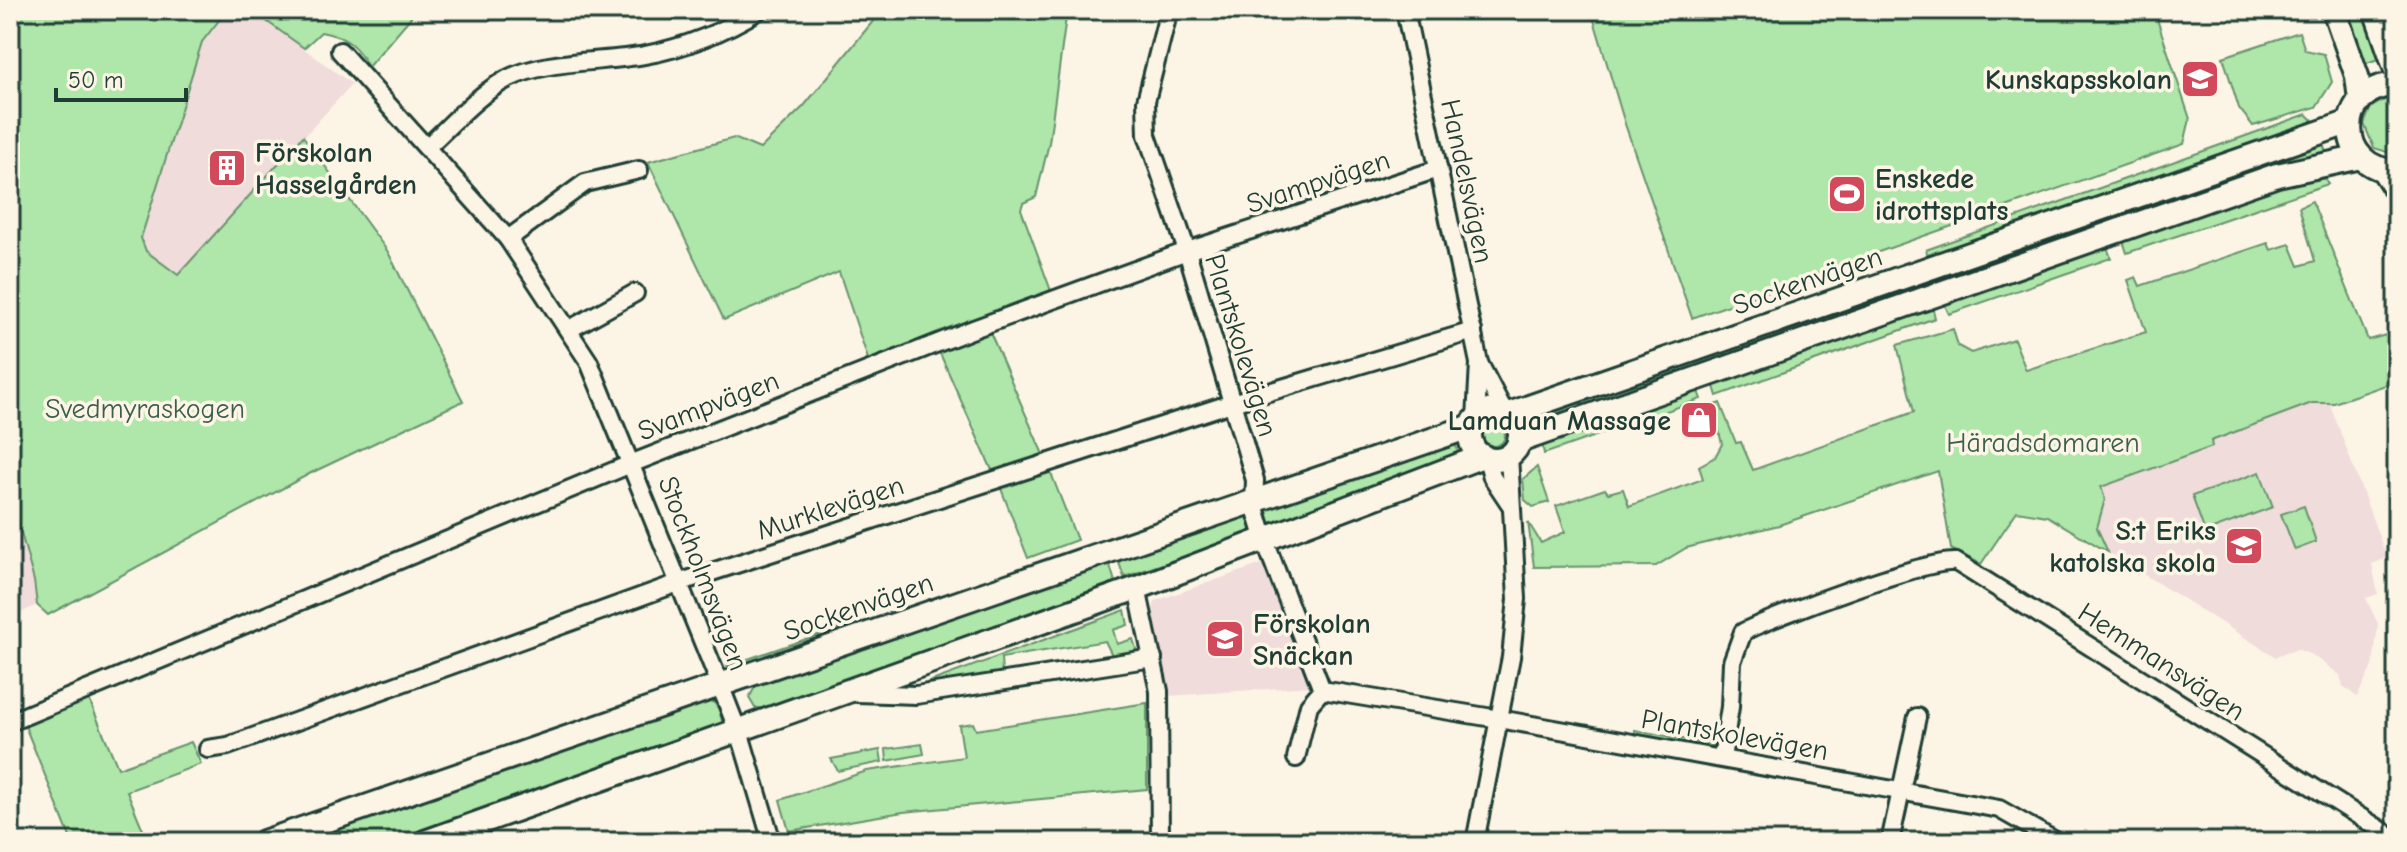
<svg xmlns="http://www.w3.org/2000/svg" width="2407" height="852" viewBox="0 0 2407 852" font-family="'Comic Neue',sans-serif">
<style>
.built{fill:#f0dcdb}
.green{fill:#afe6a9;stroke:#67926e;stroke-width:2}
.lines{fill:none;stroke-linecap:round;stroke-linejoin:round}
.street-casing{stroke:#1f3d34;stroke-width:22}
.secondary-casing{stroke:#1f3d34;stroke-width:28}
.street{stroke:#fcf5e5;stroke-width:16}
.secondary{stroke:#fcf5e5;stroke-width:22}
.labels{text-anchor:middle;stroke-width:7;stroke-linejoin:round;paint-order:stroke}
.poi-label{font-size:28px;font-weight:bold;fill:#1f3d34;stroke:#fcf5e5;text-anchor:end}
.street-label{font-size:28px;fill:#1f3d34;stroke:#fcf5e5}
.park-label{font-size:28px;fill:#3c5f4b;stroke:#fcf5e5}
</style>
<rect width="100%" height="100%" fill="#fcf5e5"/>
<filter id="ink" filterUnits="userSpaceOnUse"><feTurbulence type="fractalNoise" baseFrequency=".0125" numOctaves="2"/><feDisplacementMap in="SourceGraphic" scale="16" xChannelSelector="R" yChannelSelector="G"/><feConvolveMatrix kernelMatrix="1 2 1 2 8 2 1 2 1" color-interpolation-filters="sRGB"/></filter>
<g filter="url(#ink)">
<g class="built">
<polygon points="227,10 251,10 352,84 178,275 145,251 141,238 202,42"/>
<polygon points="2312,403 2334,403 2331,407 2387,558 2372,564 2378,594 2366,598 2378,624 2373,665 2357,697 2343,686 2340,675 2312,655 2297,649 2276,657 2108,552 2097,528 2105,499 2100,488 2211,448 2211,441"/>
<polygon points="10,492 34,581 37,605 10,618"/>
<polygon points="1265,563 1311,686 1168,696 1152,613 1155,601"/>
</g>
<g class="green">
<polygon points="10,10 227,10 202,42 141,238 146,251 178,275 303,136 388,252 463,401 311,473 48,615 37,605 34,581 10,492"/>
<path d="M251,10H417L368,67C356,44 346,37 321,32L304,48Z"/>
<polygon points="882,10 1067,10 1049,143 1036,197 1023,203 1021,209 1051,291 870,365 839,272 724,320 648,162 734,138 760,149 804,106"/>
<polygon points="1591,10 2154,10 2190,119 2184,144 1692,318 1625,124"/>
<polygon points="2344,10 2366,10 2382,58 2363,64"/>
<polygon points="2299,32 2305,50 2324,54 2332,82 2316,107 2253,126 2239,108 2223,57"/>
<polygon points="2390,97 2397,97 2397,155 2374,148 2364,124 2371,107"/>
<polygon points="2307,114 2317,124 1930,265 1926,250"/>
<polygon points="2322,141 2328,158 1938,287 1934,273"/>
<polygon points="2324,176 2328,184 2127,253 2123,241 2270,191 2288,180"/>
<polygon points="2312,201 2368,340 2386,335 2391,348 2397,347 2397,381 2334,403 2312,403 2211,441 2212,447 2101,487 2105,499 2097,528 2108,552 2047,516 2017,511 1981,564 1951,549 1938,471 1779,525 1686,548 1656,566 1534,567 1528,522 1541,543 1565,532 1556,506 1605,489 1608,493 1623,489 1629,506 1703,479 1699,466 1715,457 1722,444 1713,406 1720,403 1736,443 1741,442 1753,470 1914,412 1897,345 1953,329 1958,346 1971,353 2014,339 2026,370 2146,332 2128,280 2136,277 2140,286 2268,243 2271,250 2290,244 2299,266 2315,261 2299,207"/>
<polygon points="2107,247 2111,258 1949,314 1942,299 1984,290"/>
<polygon points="1921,277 1925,288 1539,424 1535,413"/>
<polygon points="1931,301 1935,318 1717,396 1713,383"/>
<polygon points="990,332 1045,459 995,477 938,349"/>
<polygon points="1697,389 1701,399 1544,454 1541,438"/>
<circle cx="1494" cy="435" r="11"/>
<polygon points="1454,441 1461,459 1272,527 1266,509"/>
<polygon points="1537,467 1549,502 1533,507 1525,500 1523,479"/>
<polygon points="1049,468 1077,540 1028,558 1000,486"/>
<polygon points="2260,472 2273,507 2205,532 2192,496"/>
<polygon points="2304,506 2316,542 2295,550 2281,514"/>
<polygon points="1247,513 1255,533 1124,577 1117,557"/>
<polygon points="1108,559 1115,582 764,708 755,708 749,698 756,685"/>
<polygon points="1125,610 1128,625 1113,630 1117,644 1133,639 1137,652 1113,657 1105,641 1001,658 1002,674 921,685"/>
<polygon points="850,624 851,632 732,670 727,666"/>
<polygon points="88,697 118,768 191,742 201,764 127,791 148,842 72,842 23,721"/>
<polygon points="711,699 719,709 724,729 398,842 289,842"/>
<polygon points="1147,703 1147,789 903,812 789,831 780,800 867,771 964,757 959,725 973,723 976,730"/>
<polygon points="1635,730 1715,745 1704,749 1635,735"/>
<polygon points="922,744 924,754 887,761 886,749"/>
<polygon points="880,750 882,762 838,771 831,759"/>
</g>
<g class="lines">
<g class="street-casing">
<g id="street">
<polyline points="1169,10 1146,101 1147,135 1187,251 1255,480 1254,504 1265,541 1322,690 1499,719 1999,809 2057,842"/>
<polyline points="1405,10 1479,363 1476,419"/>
<polyline points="340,51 508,239 589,362 715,672 743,744 772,842"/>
<path d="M428,146C453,123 477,95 507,79C547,59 602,63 645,55C684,48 726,31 759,10"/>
<polyline points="508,239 585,183 639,170"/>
<polyline points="570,329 635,293"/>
<polyline points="1479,363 1504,411"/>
<polyline points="1487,458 1492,477 1510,504"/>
<polyline points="1137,588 1159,691 1160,842"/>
<polyline points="857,693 916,695 1153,658"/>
<polyline points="10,722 633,463 976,328 1187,251 1438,169"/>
<polyline points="208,749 228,746 681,582 1232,403 1473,331"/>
<polyline points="1296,758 1309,705 1322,690"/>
<path d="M1722,758L1730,707L1732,662L1743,632C1774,616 1927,559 1956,562L2397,840"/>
<polyline points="1475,842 1511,657 1517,599 1509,455"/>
<polyline points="1890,842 1917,717"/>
</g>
</g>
<g class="secondary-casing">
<g id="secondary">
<polyline points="2334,10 2357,76 2360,100"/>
<polyline points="2375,10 2397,73"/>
<path d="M2397,85C2335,84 2334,171 2397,171"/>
<polyline points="2383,170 2397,192"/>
<circle cx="1495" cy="435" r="25"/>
<polyline points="1509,414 2350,122"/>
<polyline points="1519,441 2277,175 2361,157"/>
<polyline points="264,842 1472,426"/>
<polyline points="425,842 1137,588 1483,456"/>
</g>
</g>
<use href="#street" class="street"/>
<use href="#secondary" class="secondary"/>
</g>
</g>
<defs>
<g id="school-square" transform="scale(2)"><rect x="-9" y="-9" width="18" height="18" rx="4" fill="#d1495b" stroke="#fcf5e5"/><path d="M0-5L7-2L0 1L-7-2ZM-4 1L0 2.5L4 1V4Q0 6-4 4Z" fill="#fff"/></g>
<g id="building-square" transform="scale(2)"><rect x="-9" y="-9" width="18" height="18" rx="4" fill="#d1495b" stroke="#fcf5e5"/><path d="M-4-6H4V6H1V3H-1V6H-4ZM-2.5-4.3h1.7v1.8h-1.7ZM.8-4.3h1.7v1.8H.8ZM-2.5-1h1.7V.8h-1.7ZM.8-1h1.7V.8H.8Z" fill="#fff"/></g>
<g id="stadium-square" transform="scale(2)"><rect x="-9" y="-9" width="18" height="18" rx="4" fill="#d1495b" stroke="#fcf5e5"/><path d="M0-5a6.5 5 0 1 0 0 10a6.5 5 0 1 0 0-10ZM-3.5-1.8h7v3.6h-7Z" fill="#fff"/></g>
<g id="shop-square" transform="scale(2)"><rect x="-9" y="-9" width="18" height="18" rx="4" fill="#d1495b" stroke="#fcf5e5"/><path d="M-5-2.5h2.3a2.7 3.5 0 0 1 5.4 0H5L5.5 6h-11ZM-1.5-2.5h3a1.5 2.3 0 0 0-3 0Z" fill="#fff"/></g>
</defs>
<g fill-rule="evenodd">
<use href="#school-square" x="2200" y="79"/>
<use href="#building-square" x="227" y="168"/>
<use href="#stadium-square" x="1847" y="194"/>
<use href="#shop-square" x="1699" y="420"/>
<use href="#school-square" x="2244" y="546"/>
<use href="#school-square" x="1225" y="639"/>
</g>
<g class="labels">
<g class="poi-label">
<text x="2172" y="89">Kunskapsskolan</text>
<text x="255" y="162" text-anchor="start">Förskolan<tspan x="255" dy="32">Hasselgården</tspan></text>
<text x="1875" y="188" text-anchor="start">Enskede<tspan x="1875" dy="32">idrottsplats</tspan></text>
<text x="1671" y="430">Lamduan Massage</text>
<text x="2216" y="540">S:t Eriks<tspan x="2216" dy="32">katolska skola</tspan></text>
<text x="1253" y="633" text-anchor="start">Förskolan<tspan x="1253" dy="32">Snäckan</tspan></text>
</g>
<g class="street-label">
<text transform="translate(1318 181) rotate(-18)" y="10">Svampvägen</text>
<text transform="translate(1468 181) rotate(78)" y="10">Handelsvägen</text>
<text transform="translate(1807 280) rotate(-19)" y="10">Sockenvägen</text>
<text transform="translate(1242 345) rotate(73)" y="10">Plantskolevägen</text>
<text transform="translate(708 405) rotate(-21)" y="10">Svampvägen</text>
<text transform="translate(830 507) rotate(-18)" y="10">Murklevägen</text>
<text transform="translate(704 573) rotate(69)" y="10">Stockholmsvägen</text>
<text transform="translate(858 606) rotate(-19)" y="10">Sockenvägen</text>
<text transform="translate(2162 661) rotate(33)" y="10">Hemmansvägen</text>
<text transform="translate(1735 734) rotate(10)" y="10">Plantskolevägen</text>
</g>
<g class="park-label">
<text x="145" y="418">Svedmyraskogen</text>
<text x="2043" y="452">Häradsdomaren</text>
</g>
</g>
<rect width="2407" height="852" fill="none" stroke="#fcf5e5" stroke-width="40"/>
<rect x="20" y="20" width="2367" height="812" fill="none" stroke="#1f3d34" stroke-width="3" filter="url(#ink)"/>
<path d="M56 88v12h130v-12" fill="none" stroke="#1f3d34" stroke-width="4"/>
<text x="68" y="88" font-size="24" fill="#1f3d34" stroke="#fcf5e5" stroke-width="6" paint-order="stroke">50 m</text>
</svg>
